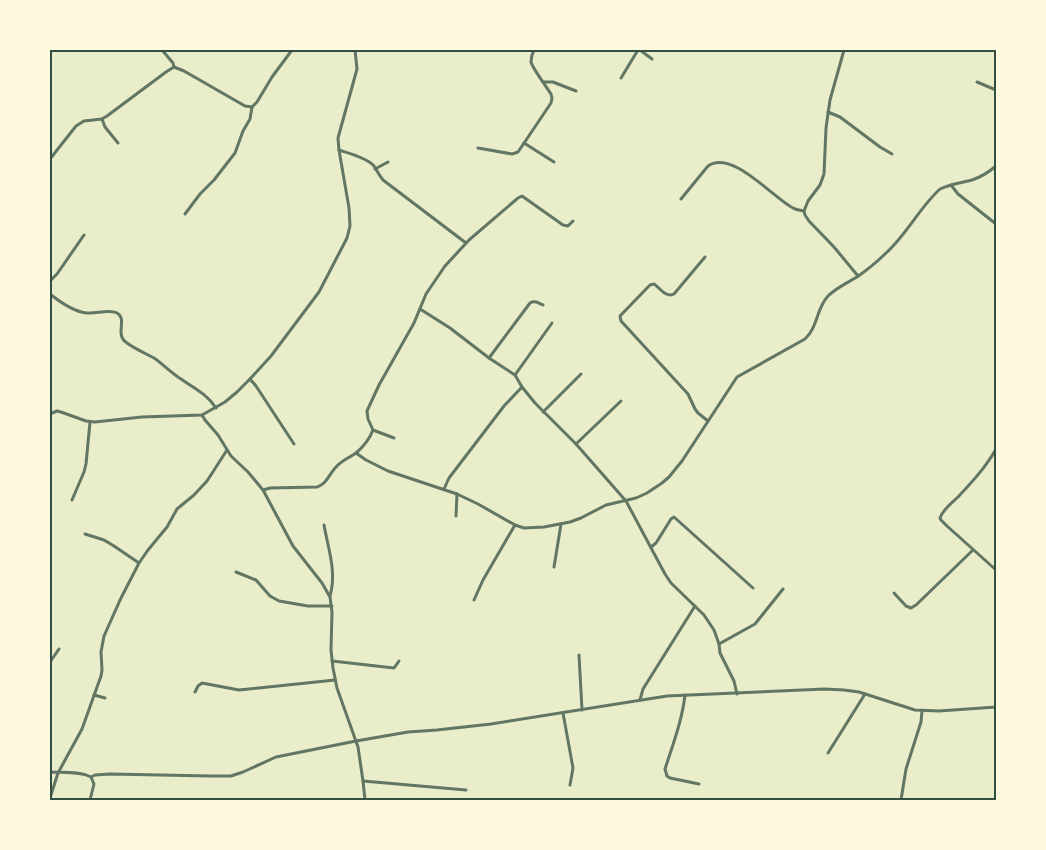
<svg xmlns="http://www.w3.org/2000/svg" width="1046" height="850" viewBox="0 0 1046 850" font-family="'Roboto Condensed',sans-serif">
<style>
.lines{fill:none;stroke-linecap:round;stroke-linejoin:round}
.minor{stroke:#617663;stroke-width:3}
.neatline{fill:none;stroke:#344e41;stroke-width:2}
</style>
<rect width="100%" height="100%" fill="#e9edc9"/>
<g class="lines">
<g class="minor">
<polyline points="162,50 173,63 174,67"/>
<polyline points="640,50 652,59"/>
<polyline points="844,50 830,100 826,128 824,174 820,185 808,201 804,211 805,215 809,221 834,247 858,276"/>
<polyline points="621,78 638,50"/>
<polyline points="544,82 553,82 576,91"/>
<polyline points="977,82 996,90"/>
<polyline points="828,112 840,117 880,147 892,154"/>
<polyline points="102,119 105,127 118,143"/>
<polyline points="524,143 554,162"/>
<path d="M478,148L512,154L518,152L551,103L552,98L551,94C546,86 533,69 531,62C531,58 532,54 534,50"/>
<path d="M339,150C348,153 368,158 374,166C377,171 379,175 383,180L466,243"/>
<polyline points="50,159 76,126 84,121 102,119 107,116 166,72 174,67 184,71 245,106 252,107 257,102 272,77 292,50"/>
<polyline points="375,169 388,162"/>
<polyline points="951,185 958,194 996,224"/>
<path d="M681,199L708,166C732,149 773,198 793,208C796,210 800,210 804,211"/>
<polyline points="185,214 200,194 214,180 235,153 243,131 250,119 252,107"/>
<path d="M705,257L674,294C666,298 660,288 654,284L650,285L620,316L621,321L688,394L695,409L698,413L708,421"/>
<polyline points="50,281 57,274 84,235"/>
<path d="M50,294C60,302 74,312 87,313C96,314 109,309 117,313C128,319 114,335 127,343C135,349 145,353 154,358C163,364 171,373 181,379C194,388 207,394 216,408"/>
<polyline points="420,309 450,328 489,358 515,375 522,387 535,403 576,444 626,501 665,574 671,583 704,615 714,630 719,644 720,653 734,681 737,694"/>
<path d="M489,358L530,303C535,300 538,303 543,305"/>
<polyline points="515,375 552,323"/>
<polyline points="250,379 256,386 294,444"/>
<polyline points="543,412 581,374"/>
<polyline points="50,414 57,411 61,412 86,421 95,422 142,417 202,415 225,402 237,392 250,379 271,356 319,292 347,238 350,226 349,208 339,150 338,138 357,69 355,50"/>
<polyline points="202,415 205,420 218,435 231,456 248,472 263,490 293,546 322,583 330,597 332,612 331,650 333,668 337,688 358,747 363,781 365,800"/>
<polyline points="373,430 394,438"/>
<polyline points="576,444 621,401"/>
<path d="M996,449C986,467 972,482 958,497C952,503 943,509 940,518L941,520L947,526L996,570"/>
<path d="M356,453L366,460L388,471L457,494L478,504L515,525L524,528L544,527L570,522L581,518L606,505L636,498L647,493L662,483L669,477L682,461L737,377L805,339C818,327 816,309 828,296C836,288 847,283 857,277C867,270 877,262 886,253C907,234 920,207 940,189C950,184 961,183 972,180C981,177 989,172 996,166"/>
<polyline points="444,489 449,478 504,406 522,387"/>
<path d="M263,490L270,488L317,487C327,484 329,474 336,467C342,460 349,458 356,453C363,447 370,438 373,430L368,419L367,411L379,385L414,323L426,294L445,266L469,240L518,198L522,196L563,225L568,226L573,221"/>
<polyline points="72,500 84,472 86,464 90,422"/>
<polyline points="456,516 457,494"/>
<path d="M324,525C328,548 337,572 330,596"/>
<polyline points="85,534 104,540 114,546 139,563"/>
<polyline points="651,547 656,543 671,519 674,517 753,588"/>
<polyline points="554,567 561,524"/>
<polyline points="236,572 256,580 270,596 279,601 308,606 332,606"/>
<polyline points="894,593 906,606 911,608 916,605 973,550"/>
<polyline points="474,600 483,580 515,525"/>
<polyline points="719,644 755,624 783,589"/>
<polyline points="579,655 582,710"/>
<polyline points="332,661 394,668 399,661"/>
<polyline points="50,662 59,649"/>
<polyline points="195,692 198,686 202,683 239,690 335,680"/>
<polyline points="94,695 105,698"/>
<path d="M685,695C682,721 673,744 665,769L667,776L670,778L699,784"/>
<polyline points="640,700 643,689 695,606"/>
<polyline points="563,713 573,768 570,785"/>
<polyline points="828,753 865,694"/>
<path d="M50,772C63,773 79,771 91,777L95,775L110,774L210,776H231L243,772L276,757L356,741L408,732L437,730L491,724L667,696L825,689L844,690L859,692L915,710L939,711L996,707"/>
<polyline points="363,781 466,790"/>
<polyline points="50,798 58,773 82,729 101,676 102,670 101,652 104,636 121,598 139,563 148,550 167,527 177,509 194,495 207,481 227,450"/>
<polyline points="90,800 94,784 91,777"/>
<polyline points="901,800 906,769 921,722 922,711"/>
</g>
</g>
<rect width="1046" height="850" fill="none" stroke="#fefae0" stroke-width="102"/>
<rect x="51" y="51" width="944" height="748" class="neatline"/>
</svg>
